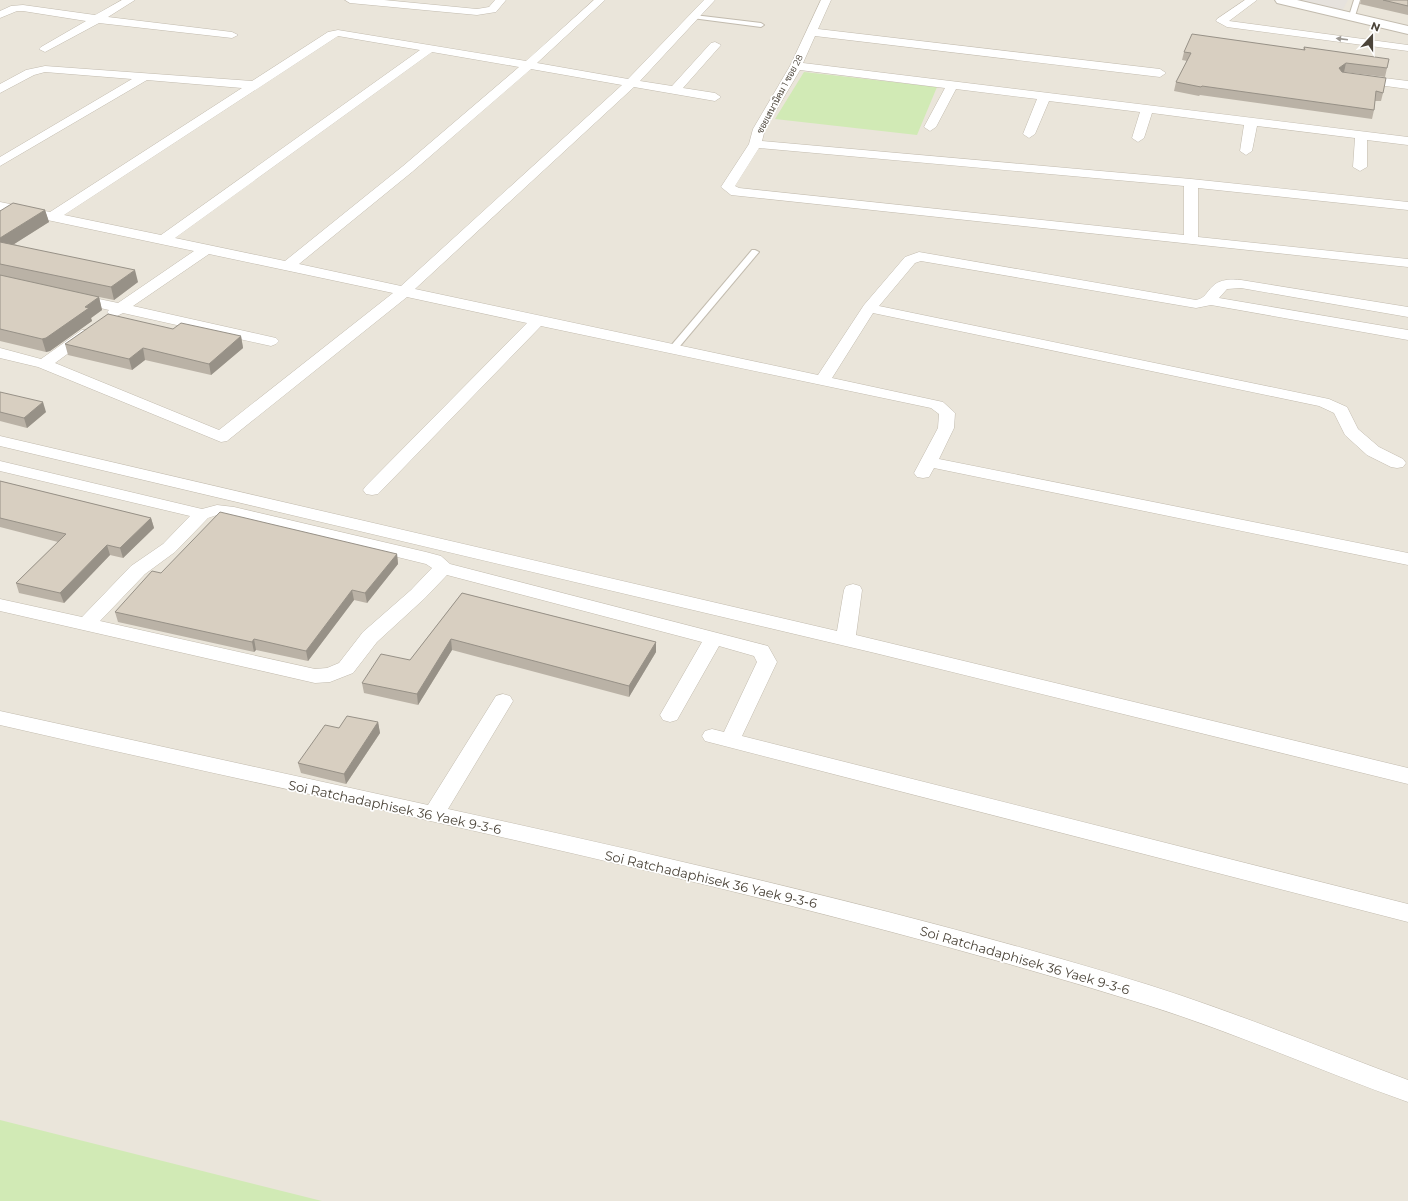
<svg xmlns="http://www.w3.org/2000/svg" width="1408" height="1201" viewBox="0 0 1408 1201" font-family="Montserrat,Sarabun,sans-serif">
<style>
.residential{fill:#eae5da}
.industrial{fill:#e6e2dd}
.green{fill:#d1eab5}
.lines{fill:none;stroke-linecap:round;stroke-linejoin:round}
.service-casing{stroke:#c2bbae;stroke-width:2}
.minor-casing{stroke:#c2bbae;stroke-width:1}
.tertiary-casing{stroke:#c2bbae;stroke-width:2}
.service{fill:#fff;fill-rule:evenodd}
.minor{fill:#fff;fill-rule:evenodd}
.tertiary{fill:#fff;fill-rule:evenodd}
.wall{fill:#bab2a6}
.shaded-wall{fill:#979187}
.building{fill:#d8cfc1;stroke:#979187}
.oneway{fill:#9c9892}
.labels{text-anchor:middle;stroke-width:3.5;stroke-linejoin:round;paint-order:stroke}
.far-street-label{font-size:9px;fill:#4b4439;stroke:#fff}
.near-street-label{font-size:13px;fill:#4b4439;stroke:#fff}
</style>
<rect width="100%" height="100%" fill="#f6f3ec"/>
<rect class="residential" x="0" y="0" width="1408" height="1201"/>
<polygon class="industrial" points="1294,0 1348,0 1342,11"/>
<g class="green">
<polygon points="804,72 937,87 917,135 775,119"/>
<polygon points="0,1120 322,1201 0,1201"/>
</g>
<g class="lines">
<g class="service-casing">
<g id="service">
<polygon points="1354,0 1360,0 1355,16 1352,18 1349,16"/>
<polygon points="694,15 761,23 764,25 761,27 692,18 692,16"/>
<polygon points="752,250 755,250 759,252 675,352 669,352 669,348"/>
</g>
</g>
<g class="minor-casing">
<g id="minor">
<polygon points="122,0 135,0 108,17 232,32 238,35 232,38 99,23 45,52 39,49 41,47 86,21 23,11 17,11 0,18 0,11 11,6 23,5 95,15"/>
<polygon points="345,0 384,0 477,9 489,7 495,0 506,0 496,12 477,15 350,3"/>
<path d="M594,0H605L537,63L628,79L704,0H715L640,81L672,86L711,43L715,42L721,45L683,88L715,93L721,97L715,101L634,87L415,289L818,375L864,305L905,257L919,252L1196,300C1206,298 1206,292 1213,286C1220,279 1232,279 1241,280L1408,307V317L1241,288L1227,289L1219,298L1408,330V340L1211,305L1196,308L921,261L915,263L879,306L1329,399L1347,407L1358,429L1379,447L1403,459L1406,463L1403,467L1397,468L1391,467L1367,455L1345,435L1334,413L1319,406L873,313L832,378L943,402L955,413L954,428L939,459L1408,553V565L934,468L929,477L923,478L917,477L914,473L938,428L939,414L931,408L541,326L378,494L372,495L366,494L363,490L366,486L527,323L407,297L227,441L221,442L38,367L0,358V348L41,359L82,330H92L95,333L92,336L55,363L219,430L393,293L209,254L133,306L276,338L279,341L276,344L271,346L123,313L115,317L110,315L107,312L109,310L70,301L68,298L70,295L75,294L118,303L194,251L0,210V202L50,212L242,88L147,80L0,166V157L132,79L45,72L34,75L0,93V84L26,70L45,66L252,81L328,32L338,30L526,61ZM338,36L420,50L161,235L64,215ZM432,52L519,67L403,166L285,261L175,238ZM531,69L622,85L401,286L299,264L412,172Z"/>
<path d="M821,0H831L818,29L1160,69L1166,73L1160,77L815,36L803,63L1408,137V145L1367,140V167L1360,171L1353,167L1355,138L1257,126L1252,151L1246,155L1240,151L1244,125L1152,113L1144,138L1138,142L1132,138L1140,112L1049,101L1035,134L1029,138L1023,134L1037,99L956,89L936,127L930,131L924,127L945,88L800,70L765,129L762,141L1191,179L1408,202V210L1198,188V237L1408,259V267L731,195L721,187L749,144L753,129L790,66ZM759,148L1184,186V235L739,188L735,186Z"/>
<polygon points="1245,0 1257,0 1229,21 1408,45 1408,51 1227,27 1216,21 1217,19"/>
<polygon points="1360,75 1408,81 1408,89 1356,82 1354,79"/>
<polygon points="0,436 837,631 844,590 846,586 853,584 860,586 862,590 856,635 1408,768 1408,784 875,653 0,446"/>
<path d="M0,461L202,509L217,505L234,507L426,552L441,556L450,564L768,646L777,662L742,736L1408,904V922L705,741L702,736L705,731L712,729L724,732L757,662L754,656L719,646L677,720L670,722L663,720L660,715L702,642L447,575L425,598L377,642L353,673L330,682L315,683L0,611V599L82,617L131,566L163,544L190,516L0,471ZM217,515L234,517L426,564L432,568L411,590L363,632L339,663L327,668L315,669L100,621L145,574L175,552L208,518Z"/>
<path d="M503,694L510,696L513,701L448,809C683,861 918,914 1149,985C1237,1013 1322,1048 1408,1080V1102C1321,1071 1236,1033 1147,1005C770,888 384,813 0,725V711L428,805L496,696Z"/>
</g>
</g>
<g class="tertiary-casing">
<polygon id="tertiary" points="1275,0 1297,0 1408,26 1408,34 1277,3"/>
</g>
<use href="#service" class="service"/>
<use href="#minor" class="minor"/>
<use href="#tertiary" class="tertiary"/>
</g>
<g class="wall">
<polygon points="1361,0 1408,0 1408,15 1360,4"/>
<polygon points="1304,47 1387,68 1385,77 1344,72 1383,93 1381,101 1375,101 1374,110 1372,119 1200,95 1199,96 1174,91 1176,82 1187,61 1182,60 1184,52 1303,50"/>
<polygon points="45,210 49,222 14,244 138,282 114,300 99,297 102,310 91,318 92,321 50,351 46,352 0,341 0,211"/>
<polygon points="173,329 241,336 243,348 211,375 145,360 132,370 68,355 65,344"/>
<polygon points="0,392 46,412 27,428 0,421"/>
<polygon points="0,481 151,518 154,528 123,558 110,555 64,603 19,593 16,583 58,542 0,527"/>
<polygon points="397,554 398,564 367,603 354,600 308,661 256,650 254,652 118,622 115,612 161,573"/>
<polygon points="462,593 656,642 656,652 629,697 452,650 418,705 364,693 362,683 410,660"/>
<polygon points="378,722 380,733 346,784 301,773 298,763 339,728"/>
</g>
<g class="shaded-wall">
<polygon points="1346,63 1344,72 1336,77 1339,68"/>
<polygon points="45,210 49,222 0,253 0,238"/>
<polygon points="135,270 138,282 114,300 111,287"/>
<polygon points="99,297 102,310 91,318 92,321 50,351 46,352 42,339"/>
<polygon points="241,336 243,348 211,375 209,364"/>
<polygon points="143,348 145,360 132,370 129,359"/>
<polygon points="43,402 46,412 27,428 24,418"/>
<polygon points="151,518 154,528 123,558 120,548"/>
<polygon points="107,545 110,555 64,603 60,593"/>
<polygon points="397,554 398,564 367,603 365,593"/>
<polygon points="352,590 354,600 308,661 306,651"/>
<polygon points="254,639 256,650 254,652 252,642"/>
<polygon points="451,639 452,650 418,705 417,694"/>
<polygon points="656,642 656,652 629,697 629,686"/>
<polygon points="378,722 380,733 346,784 344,774"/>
</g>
<g class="building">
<polygon points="1383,0 1408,0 1408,6"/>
<polygon points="1192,34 1305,50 1304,47 1389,59 1387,68 1346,63 1339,68 1342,72 1386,78 1383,93 1376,91 1374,110 1202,86 1201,87 1176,82 1191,53 1184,52"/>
<polygon points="13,203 45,210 0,238 0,211"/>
<polygon points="0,242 135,270 111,287 0,264"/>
<polygon points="0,275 99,297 85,307 89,308 46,338 42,339 0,329"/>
<polygon points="108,314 173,329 181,323 241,336 209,364 143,348 129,359 65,344"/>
<polygon points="0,392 43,402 24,418 0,412"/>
<polygon points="0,481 151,518 120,548 107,545 60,593 16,583 66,534 0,518"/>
<polygon points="220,512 397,554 365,593 352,590 306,651 254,639 252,642 115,612 152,571 161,573"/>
<polygon points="462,593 656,642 629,686 451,639 417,694 362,683 381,654 410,660"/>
<polygon points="347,716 378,722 344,774 298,763 325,725 339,728"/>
</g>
<defs><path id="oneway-solid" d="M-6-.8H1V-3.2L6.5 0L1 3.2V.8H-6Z"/></defs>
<use class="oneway" href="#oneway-solid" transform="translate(1342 39) rotate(-173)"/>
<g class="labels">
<g class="far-street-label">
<text transform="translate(780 94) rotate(-62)" y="3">ซอยเสนานิคม 1 ซอย 28</text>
</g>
<g class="near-street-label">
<text transform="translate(395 807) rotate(12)" y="5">Soi Ratchadaphisek 36 Yaek 9-3-6</text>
<text transform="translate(711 879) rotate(13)" y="5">Soi Ratchadaphisek 36 Yaek 9-3-6</text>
<text transform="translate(1025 960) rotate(16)" y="5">Soi Ratchadaphisek 36 Yaek 9-3-6</text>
</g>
</g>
<g transform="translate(1372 36) rotate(21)" stroke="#ffffff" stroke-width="3" paint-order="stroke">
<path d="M0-3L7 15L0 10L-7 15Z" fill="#4b4439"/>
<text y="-6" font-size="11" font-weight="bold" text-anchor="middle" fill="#4b4439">N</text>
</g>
</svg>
